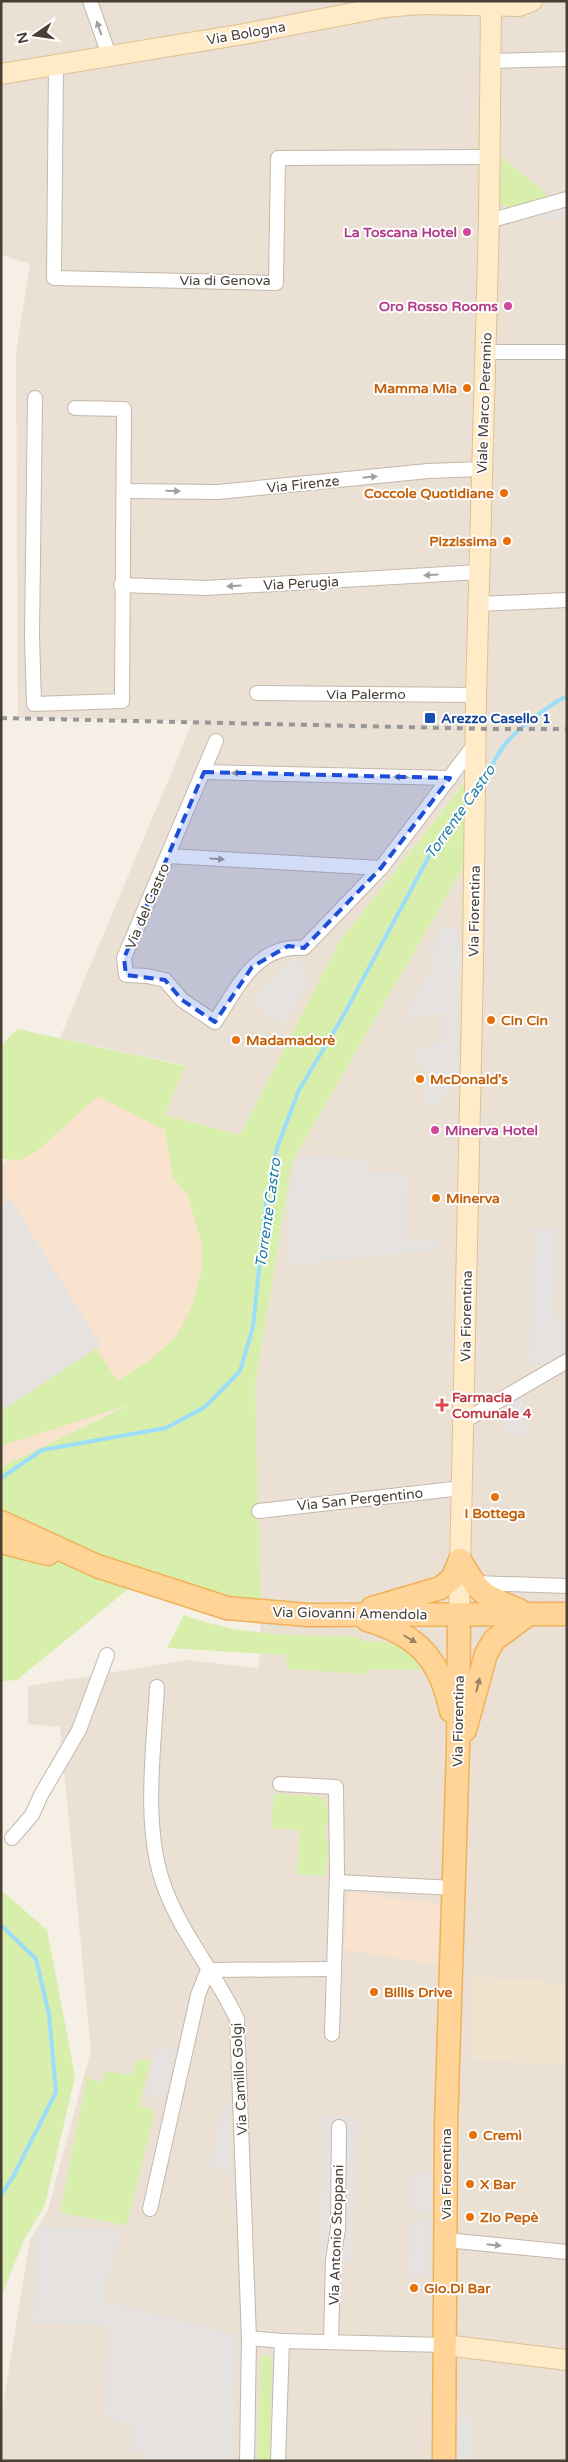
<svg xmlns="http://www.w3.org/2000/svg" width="568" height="2462" viewBox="0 0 568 2462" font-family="'Varela Round',sans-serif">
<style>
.residential{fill:#eae0d4}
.commercial{fill:#f9e3cf}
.education{fill:#f0e3cf}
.green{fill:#d8eeab}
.parking{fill:#e6e2df}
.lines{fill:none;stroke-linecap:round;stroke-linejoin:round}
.stream{stroke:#9cdef9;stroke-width:4}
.street-casing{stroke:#c5b8ab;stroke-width:16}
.secondary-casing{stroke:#dec193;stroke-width:22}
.primary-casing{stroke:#f1b158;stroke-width:25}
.street{stroke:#fff;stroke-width:14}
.secondary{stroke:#ffebc7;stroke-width:20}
.primary{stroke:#ffd496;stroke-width:22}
.rail{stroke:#979797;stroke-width:4;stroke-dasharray:6 6;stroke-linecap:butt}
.oneway{fill:#a49f9a}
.oneway2{fill:#9b8261}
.marked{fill:#1d4ed8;fill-opacity:0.2;stroke:#1d4ed8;stroke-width:4;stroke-dasharray:10 6;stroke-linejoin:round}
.hotel-dot{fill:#d1479c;stroke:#fff;stroke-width:2}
.food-dot{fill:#e8710a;stroke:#fff;stroke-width:2}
.transit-dot{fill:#1a4fb4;stroke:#fff;stroke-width:2}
.health-dot{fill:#e0444e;stroke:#fff;stroke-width:2}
.labels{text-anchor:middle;stroke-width:4;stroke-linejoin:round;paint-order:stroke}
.street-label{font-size:14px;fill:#493f35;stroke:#fff}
.hotel-label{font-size:14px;font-weight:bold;fill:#b23c85;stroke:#fff;text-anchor:end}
.food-label{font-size:14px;font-weight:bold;fill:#c56008;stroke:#fff;text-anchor:start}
.transit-label{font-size:14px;font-weight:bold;fill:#164399;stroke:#fff;text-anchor:start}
.health-label{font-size:14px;font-weight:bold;fill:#be3a42;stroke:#fff;text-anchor:start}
.water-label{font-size:15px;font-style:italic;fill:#1f7ea7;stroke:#fff}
</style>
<rect width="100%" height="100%" fill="#f5efe6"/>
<polygon class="residential" points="1,1 567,1 567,2461 1,2461 1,2418 30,2240 48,2210 91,2050 60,1727 28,1724 28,1686 187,1660 259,1668 261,1611 255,1386 292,1162 464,866 465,781 339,942 240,1135 164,1115 184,1065 60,1038 193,721 18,718 16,353 30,264 1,255"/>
<g class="commercial">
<polygon points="98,1096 240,1135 218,1338 189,1374 1,1467 1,1165"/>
<polygon points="348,1892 440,1904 437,1964 344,1950"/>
</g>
<polygon class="education" points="474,1976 567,1984 567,2066 470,2059"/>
<g class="green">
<polygon points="501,156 550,197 508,207 500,203"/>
<polygon points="465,782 464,866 292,1162 255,1386 261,1611 138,1581 17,1680 1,1681 1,1467 128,1405 1,1446 1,1411 96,1348 117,1381 150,1360 176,1337 192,1306 202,1268 202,1245 188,1196 173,1177 165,1130 98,1096 36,1152 20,1160 1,1159 1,1046 17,1029 185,1066 164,1115 240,1135 339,942"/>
<path d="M184,1615C240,1637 301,1635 360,1637L361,1641C400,1642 401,1645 430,1670L371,1669L367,1674L287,1669L286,1655L167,1648Z"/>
<path d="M274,1794L313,1796L324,1799C330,1809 332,1819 325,1829L328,1845L326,1874L322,1876L297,1874L300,1830L271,1828Z"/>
<polygon points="1,1890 47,1930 75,2076 45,2205 24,2240 1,2297"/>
<polygon points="151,2059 139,2106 155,2110 127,2225 60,2213 87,2077 102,2083 105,2071 132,2075 136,2060"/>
<polygon points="266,2354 271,2356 272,2362 270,2461 257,2461 260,2361 262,2356"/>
</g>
<g class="parking">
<polygon points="562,200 567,210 566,216 542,221 537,216 510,224 507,216"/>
<polygon points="447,927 460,932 460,945 466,945 466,974 458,975 457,1052 464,1053 463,1084 453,1083 440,1103 424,1105 425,1068 417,1067 417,1049 443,1042 444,1012 407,1021 409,1008 433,965 436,938 439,929"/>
<polygon points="292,956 302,963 305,986 283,1025 250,1002"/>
<polygon points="299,1157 368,1159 368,1172 406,1173 405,1240 437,1238 437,1250 288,1265 290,1194 294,1165"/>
<polygon points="10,1199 101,1345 1,1411 1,1204"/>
<polygon points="534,1228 557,1229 554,1317 567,1317 567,1351 538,1367 530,1365"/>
<polygon points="521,1393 530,1432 509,1438 502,1411"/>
<polygon points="157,2048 175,2050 164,2100 146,2095"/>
<polygon points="224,2102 229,2102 231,2174 210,2167"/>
<polygon points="323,2115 356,2116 354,2260 322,2261"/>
<polygon points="430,2168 429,2273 410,2280 411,2221 425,2219 426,2213 412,2212 412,2177"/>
<polygon points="43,2226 121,2230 102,2301 236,2335 233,2461 142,2461 142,2452 131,2452 131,2423 106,2420 109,2326 34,2323 37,2233"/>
<polygon points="458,2416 474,2419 473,2461 459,2461 456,2458"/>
</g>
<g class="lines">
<g class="stream">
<path d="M482,784C490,773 493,761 501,750C511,733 549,705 567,696"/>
<polyline points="1,1478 42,1450 166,1428 205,1407 240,1371 253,1327 266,1203 277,1148 299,1090 342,1018 434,847 467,803"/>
<polyline points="1,1925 36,1959 49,2014 56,2092 13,2177 1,2195"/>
</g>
<g class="street-casing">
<g id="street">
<polyline points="90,1 109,55"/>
<polyline points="491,61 567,59"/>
<polyline points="56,64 54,278 276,283 278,158 488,157"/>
<polyline points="489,221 567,199"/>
<polyline points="485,352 567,352"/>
<polyline points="35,398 32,636 34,704 122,701 124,409 75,408"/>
<polyline points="124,491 218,492 428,471 482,469"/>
<polyline points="121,585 206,588 480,572"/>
<polyline points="479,604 567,600"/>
<polyline points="257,693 476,695"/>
<path d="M216,741L124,958L126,975L147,976L165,980L182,1000L215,1022C238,987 256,944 304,948L381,868L475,744"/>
<polyline points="204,772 450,778"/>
<polyline points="168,856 381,868"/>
<polyline points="464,1421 567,1361"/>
<polyline points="259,1511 462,1488"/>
<polyline points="475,1583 567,1586"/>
<path d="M157,1687C154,1749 143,1820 162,1880C178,1930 215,1972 237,2019L249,2338L247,2461"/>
<polyline points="280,1784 336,1787 337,1874 332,2034"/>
<polyline points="12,1838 32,1815 41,1795 79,1730 107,1655"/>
<polyline points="337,1882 454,1888"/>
<polyline points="150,2209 198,1995 208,1970 333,1969"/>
<polyline points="446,2240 567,2252"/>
<polyline points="249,2338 282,2341 445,2345"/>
<polyline points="331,2342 333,2260 338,2229 339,2127"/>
<polyline points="278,2461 282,2341"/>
</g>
</g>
<g class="secondary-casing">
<g id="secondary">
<polyline points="1,74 244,34 385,7 420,4 519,6 532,1"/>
<polyline points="459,1615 473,965 476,695 489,221 491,1"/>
<polyline points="445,2345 567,2360"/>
</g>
</g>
<g class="primary-casing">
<g id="primary">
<polyline points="1,1522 97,1566 227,1608 308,1615 567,1614"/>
<polyline points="1,1542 48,1554"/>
<path d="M460,1560C480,1595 482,1595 519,1610"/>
<polyline points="372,1608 440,1588 452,1579 460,1560"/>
<path d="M367,1620C418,1635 440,1659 451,1711"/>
<polyline points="465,1730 486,1654 494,1640 529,1614"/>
<polyline points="444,2461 446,2126 458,1748 459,1615"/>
</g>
</g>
<use href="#street" class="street"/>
<use href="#secondary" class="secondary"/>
<use href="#primary" class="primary"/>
<polyline class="rail" points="1,718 492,729 567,729"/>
</g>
<defs><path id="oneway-solid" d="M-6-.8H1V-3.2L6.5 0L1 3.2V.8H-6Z" transform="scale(1.25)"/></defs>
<g class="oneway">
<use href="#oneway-solid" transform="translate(99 28) rotate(-109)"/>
<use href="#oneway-solid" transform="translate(370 477) rotate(-6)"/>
<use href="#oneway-solid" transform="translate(173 491) rotate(1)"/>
<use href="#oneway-solid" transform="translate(431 575) rotate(177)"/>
<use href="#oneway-solid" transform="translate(234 586) rotate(177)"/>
<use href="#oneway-solid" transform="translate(239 773) rotate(-179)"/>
<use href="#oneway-solid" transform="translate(401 777) rotate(-179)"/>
<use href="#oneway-solid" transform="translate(217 859) rotate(3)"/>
<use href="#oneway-solid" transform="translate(494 2245) rotate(6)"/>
</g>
<g class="oneway2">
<use href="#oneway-solid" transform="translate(410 1639) rotate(30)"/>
<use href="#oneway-solid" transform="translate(478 1685) rotate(-76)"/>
</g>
<path class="marked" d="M204,772L450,778L381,868L304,948L288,946L252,967L215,1022L182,1000L165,980L126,975L124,958Z"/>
<g class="hotel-dot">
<circle cx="467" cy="232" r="5"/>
<circle cx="508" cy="306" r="5"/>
<circle cx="435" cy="1130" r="5"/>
</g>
<g class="food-dot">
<circle cx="467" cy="388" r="5"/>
<circle cx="504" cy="493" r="5"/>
<circle cx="507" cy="541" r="5"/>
<circle cx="491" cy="1020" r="5"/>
<circle cx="236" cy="1040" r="5"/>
<circle cx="420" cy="1079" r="5"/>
<circle cx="436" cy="1198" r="5"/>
<circle cx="495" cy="1497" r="5"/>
<circle cx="374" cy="1992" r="5"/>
<circle cx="473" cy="2135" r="5"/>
<circle cx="470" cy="2184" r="5"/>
<circle cx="470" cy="2217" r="5"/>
<circle cx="414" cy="2288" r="5"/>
</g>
<rect class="transit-dot" x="424" y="712" width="12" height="12" rx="2.5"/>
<path class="health-dot" d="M439.5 1397.5h5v5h5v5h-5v5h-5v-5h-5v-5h5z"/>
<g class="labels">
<g class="street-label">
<text transform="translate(246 33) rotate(-10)" y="5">Via Bologna</text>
<text x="225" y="285">Via di Genova</text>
<text transform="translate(484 403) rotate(-88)" y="5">Viale Marco Perennio</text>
<text transform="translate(303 484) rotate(-6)" y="5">Via Firenze</text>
<text transform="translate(301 583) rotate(-3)" y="5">Via Perugia</text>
<text x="366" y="699">Via Palermo</text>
<text transform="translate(147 906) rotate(-67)" y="5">Via del Castro</text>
<text transform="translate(474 911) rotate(-89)" y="5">Via Fiorentina</text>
<text transform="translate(466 1316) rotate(-89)" y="5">Via Fiorentina</text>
<text transform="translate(360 1499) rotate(-6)" y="5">Via San Pergentino</text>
<text transform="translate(350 1613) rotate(1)" y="5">Via Giovanni Amendola</text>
<text transform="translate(458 1721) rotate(-89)" y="5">Via Fiorentina</text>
<text transform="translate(239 2079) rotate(-93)" y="5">Via Camillo Golgi</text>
<text transform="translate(446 2174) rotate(-90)" y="5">Via Fiorentina</text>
<text transform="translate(336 2235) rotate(-88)" y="5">Via Antonio Stoppani</text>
</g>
<g class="hotel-label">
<text x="457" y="237">La Toscana Hotel</text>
<text x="498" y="311">Oro Rosso Rooms</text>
<text x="445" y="1135" text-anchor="start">Minerva Hotel</text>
</g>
<g class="food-label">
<text x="457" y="393" text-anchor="end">Mamma Mia</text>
<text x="494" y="498" text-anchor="end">Coccole Quotidiane</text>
<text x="497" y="546" text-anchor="end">Pizzissima</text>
<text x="501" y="1025">Cin Cin</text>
<text x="246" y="1045">Madamadorè</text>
<text x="430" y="1084">McDonald's</text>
<text x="446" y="1203">Minerva</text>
<text x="495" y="1518" text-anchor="middle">I Bottega</text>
<text x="384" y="1997">Billis Drive</text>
<text x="483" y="2140">Cremì</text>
<text x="480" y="2189">X Bar</text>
<text x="480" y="2222">Zio Pepè</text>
<text x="424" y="2293">Gio.Di Bar</text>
</g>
<g class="transit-label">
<text x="441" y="723">Arezzo Casello 1</text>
</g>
<g class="health-label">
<text x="452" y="1402">Farmacia<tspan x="452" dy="16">Comunale 4</tspan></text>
</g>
<g class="water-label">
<text transform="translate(460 812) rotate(-55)" y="5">Torrente Castro</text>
<text transform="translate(268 1213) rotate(-82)" y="5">Torrente Castro</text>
</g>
</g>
<rect width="568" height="2462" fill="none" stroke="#493f35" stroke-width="5"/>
<g transform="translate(35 35) rotate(257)" stroke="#ffffff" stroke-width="4" paint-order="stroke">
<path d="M0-4L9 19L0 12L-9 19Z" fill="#493f35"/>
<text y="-8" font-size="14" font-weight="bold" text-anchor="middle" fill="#493f35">N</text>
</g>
</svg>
